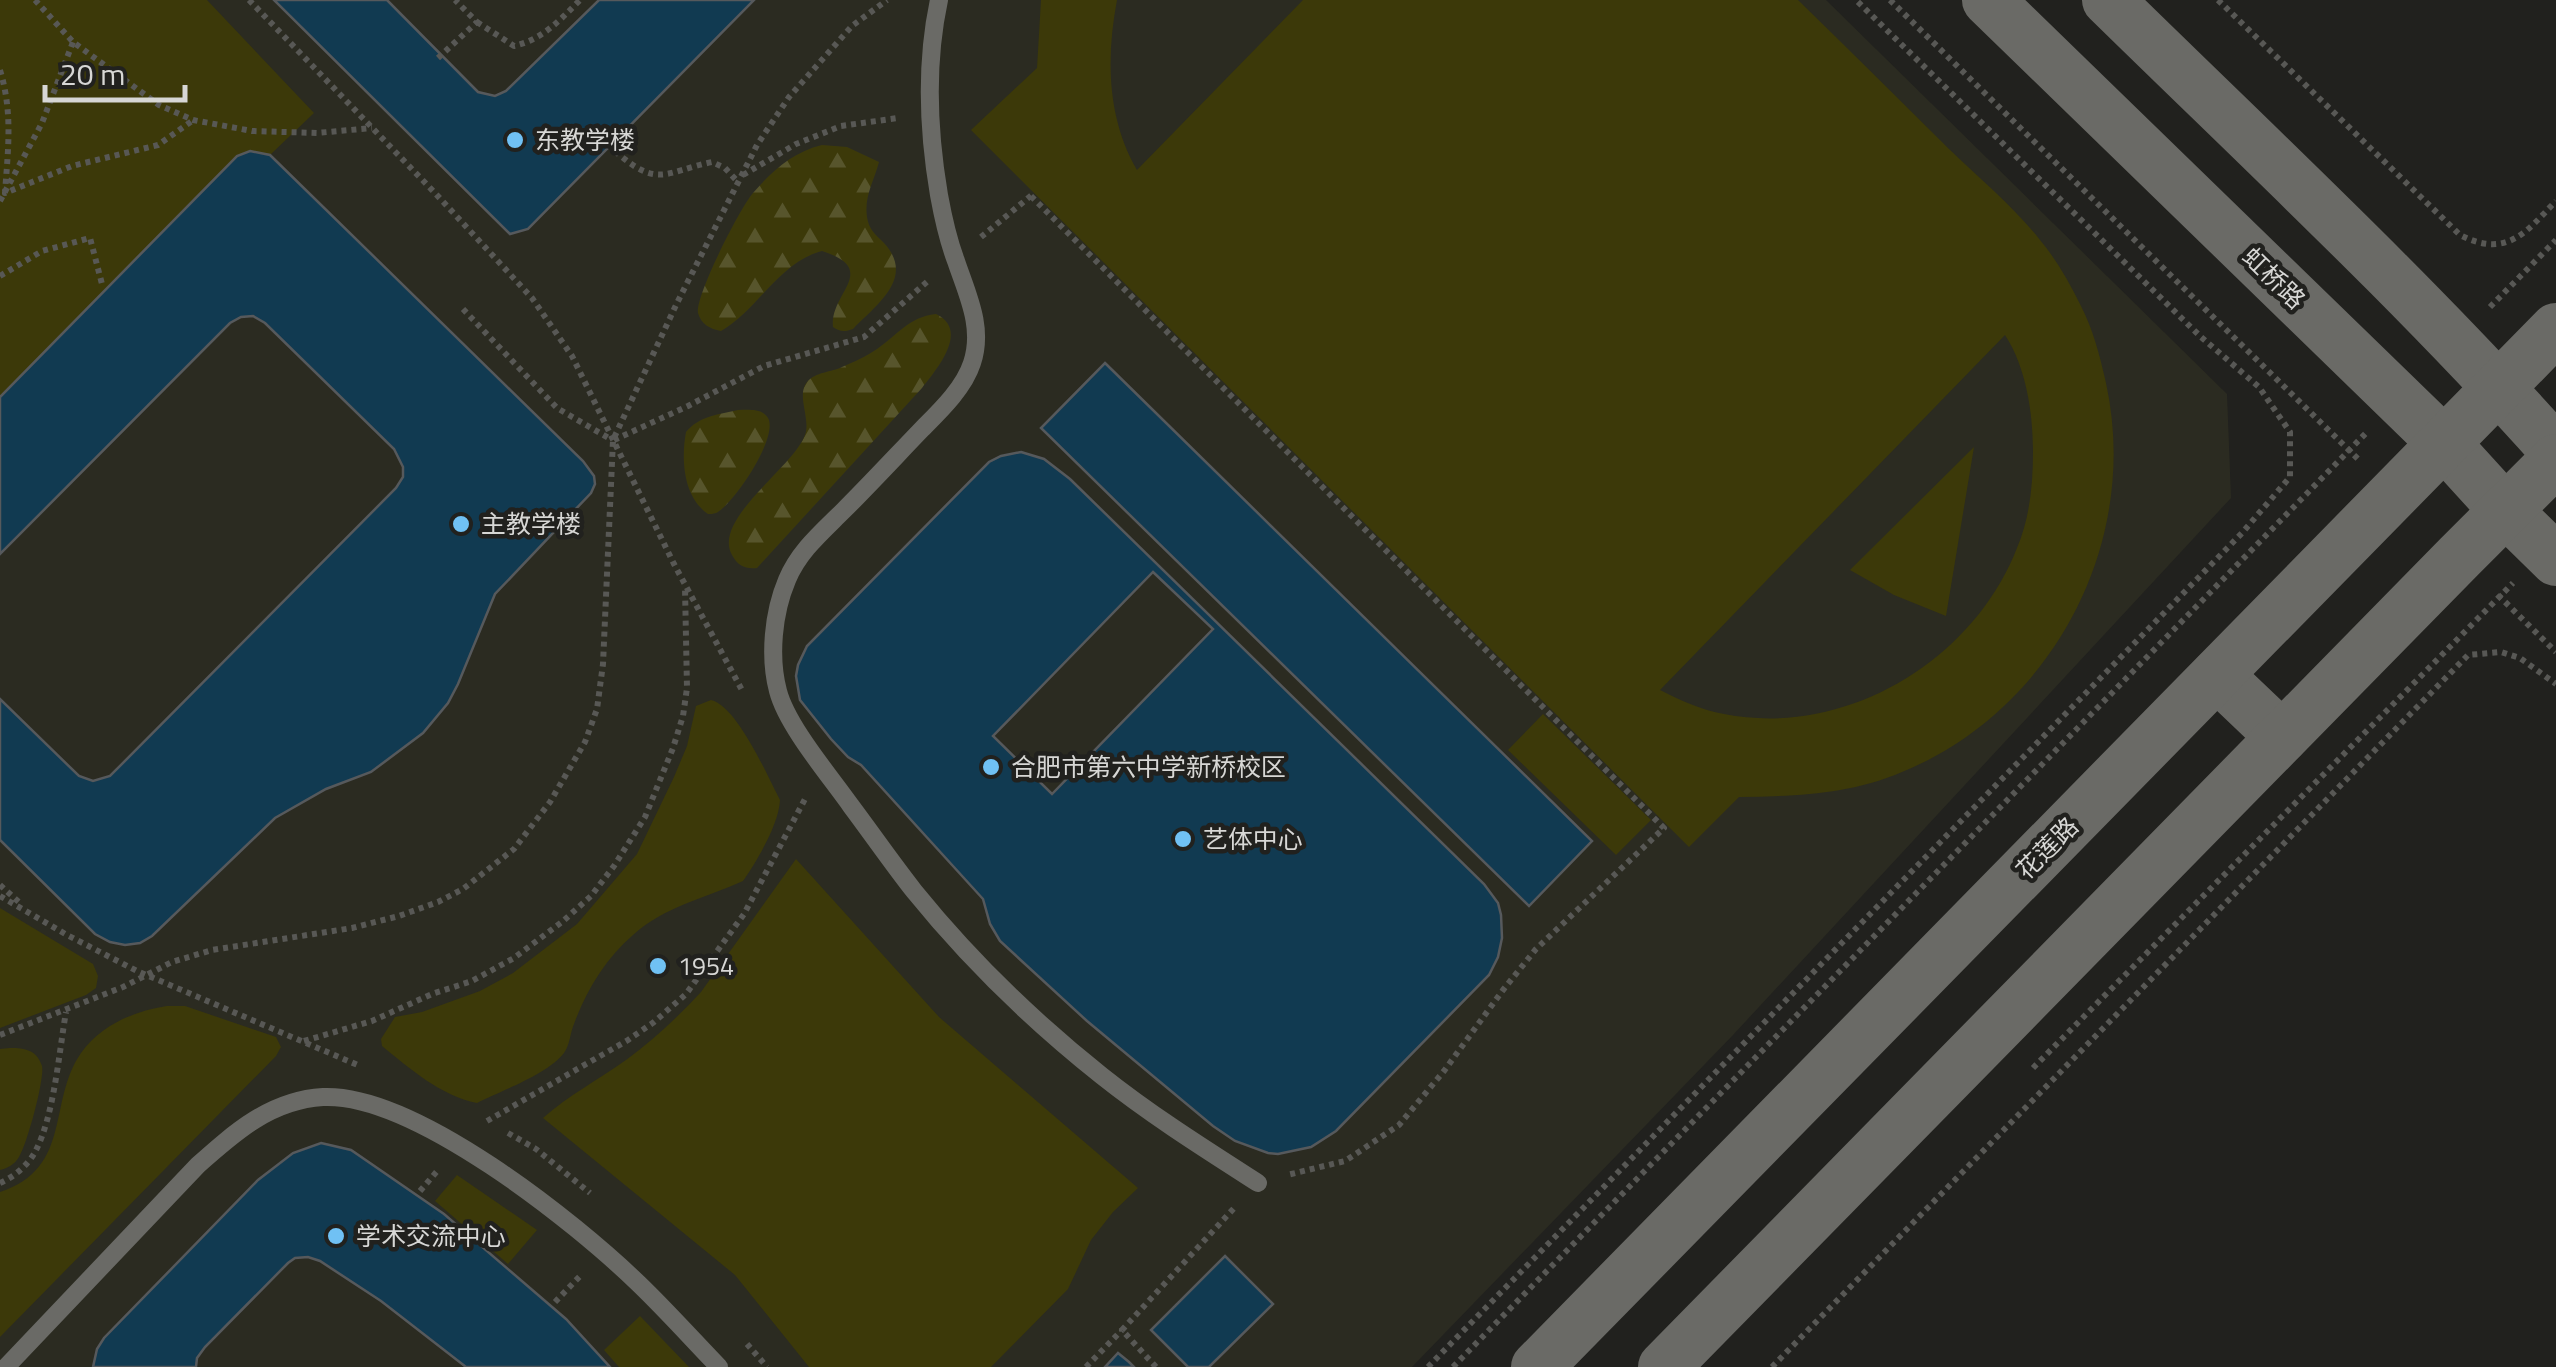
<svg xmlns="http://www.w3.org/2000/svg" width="2556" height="1367" viewBox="0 0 2556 1367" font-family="'Titillium Web','Noto Sans SC',sans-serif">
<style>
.built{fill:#2b2b21}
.green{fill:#3c3909;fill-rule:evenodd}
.forest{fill:url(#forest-firs)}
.building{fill:#113a51;stroke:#56595c;stroke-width:2.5;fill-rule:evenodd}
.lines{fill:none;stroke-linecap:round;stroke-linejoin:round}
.path{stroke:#585855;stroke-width:6;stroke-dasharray:5 5;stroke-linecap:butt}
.lane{stroke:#6a6a66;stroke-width:18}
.secondary{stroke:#6a6a66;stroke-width:52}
.poi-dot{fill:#70c1f4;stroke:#21211e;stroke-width:4}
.labels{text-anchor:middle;stroke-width:9;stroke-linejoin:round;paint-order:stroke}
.poi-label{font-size:25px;fill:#d7d7d5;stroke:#21211e;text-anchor:start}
.street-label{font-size:25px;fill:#d7d7d5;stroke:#21211e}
</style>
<defs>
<pattern id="forest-firs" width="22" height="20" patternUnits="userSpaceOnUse" patternTransform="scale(2.5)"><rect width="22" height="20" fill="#3c3909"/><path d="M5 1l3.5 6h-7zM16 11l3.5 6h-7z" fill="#57552c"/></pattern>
</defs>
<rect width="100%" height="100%" fill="#21211e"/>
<polygon class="built" points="0,0 1826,0 2227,394 2231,498 1733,1035 1412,1367 0,1367"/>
<g class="green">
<polygon points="0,0 207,0 314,113 270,155 250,151 237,156 0,397"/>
<path d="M1041,0H1117C1106,58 1107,118 1137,170L1303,0H1798C1849,50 1899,99 1949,149C1979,178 2015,208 2040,240C2056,259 2069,282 2080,304C2093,329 2100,356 2106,383C2141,542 2053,710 1902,772C1848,795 1796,796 1739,797L1689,847L971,130L1037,68ZM2005,335C2026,367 2033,413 2033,451C2033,484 2030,517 2017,548C1973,661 1845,738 1724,714C1701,710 1680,700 1660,690Z"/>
<polygon points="1974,447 1946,616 1894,595 1850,570"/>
<path d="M711,700C737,706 767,775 780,800C779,824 757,861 743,881C706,898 665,906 633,935C606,958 586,991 574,1024C570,1033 570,1045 564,1053C548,1074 501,1091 477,1103C441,1096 409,1068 382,1046L381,1039L395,1017L422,1012L480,991L513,973L577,924L637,854L674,777L687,746L696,706Z"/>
<polygon points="1543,714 1651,820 1616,855 1508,750"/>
<path d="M796,859L939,1017L1138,1188L1113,1212L1091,1240L1068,1289L991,1367H809L735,1275L543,1118C569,1095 598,1080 626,1060C653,1040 678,1017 701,992Z"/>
<polygon points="0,908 93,964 98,976 96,988 86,995 0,1028"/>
<path d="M167,1006H185L276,1037L281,1047L276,1056L0,1337V1192C73,1168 47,1102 81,1053C101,1025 134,1011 167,1006Z"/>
<path d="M10,1048C25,1048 37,1050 42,1066C45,1078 27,1145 19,1157C14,1165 8,1168 0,1170V1049Z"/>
<polygon points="457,1175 537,1230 508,1264 435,1201"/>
<polygon points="640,1316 687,1365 689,1367 619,1367 604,1350"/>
</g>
<g class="forest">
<path d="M822,145L847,147L879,162C874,181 864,196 867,217C869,230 875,234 884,243C916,278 876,305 853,329C845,332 840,332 833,327C829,293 881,270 822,251C779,262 758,310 721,331C710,329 701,324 698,313C695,296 740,208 753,193C772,171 793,152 822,145Z"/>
<path d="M936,314C970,330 937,369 922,388L757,568C745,569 738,566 732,555C712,519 793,468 805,435C811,419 796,395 807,382C815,372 832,372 842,367C854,362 867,356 877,349C898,335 908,317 936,314Z"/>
<path d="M738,410C748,410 762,408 768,418C779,437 733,505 716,513C713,514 710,514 708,514C683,497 681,459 686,432C699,416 720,414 738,410Z"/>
</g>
<g class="building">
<polygon points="274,0 387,0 478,92 495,96 506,91 599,0 754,0 528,229 510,234"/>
<polygon points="250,151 270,155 583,461 594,476 595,484 591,493 495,594 458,684 448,703 423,733 371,772 326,789 275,818 152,936 140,943 125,945 110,942 95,934 0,840 0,699 79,776 93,781 110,776 396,488 403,477 403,467 394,449 265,323 253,316 241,317 230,323 0,554 0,397 237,156"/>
<polygon points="1105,363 1592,841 1529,906 1041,428"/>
<path d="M1021,452L1044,459L1070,479L1484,884L1498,903L1501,915L1502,938L1498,957L1489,975L1336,1131L1311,1147L1278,1154L1268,1153L1235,1141L1213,1126L1087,1021L1000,941L990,924L983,899L861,765L848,757L831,739L800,700L796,676L798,665L807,646L989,462L1001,456ZM1153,572L1213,629L1052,794L993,736Z"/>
<polygon points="321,1143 351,1150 444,1214 566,1319 610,1367 466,1367 381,1301 320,1261 308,1257 295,1258 288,1263 205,1347 197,1358 196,1367 93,1367 97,1349 104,1338 258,1180 293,1153"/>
<polygon points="1225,1256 1273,1304 1209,1367 1188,1367 1151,1330"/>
<polygon points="1118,1353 1129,1362 1134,1367 1105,1367"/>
</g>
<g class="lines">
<g class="path">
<polyline points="35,0 73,42 159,105 193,120 252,131 317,133 372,128"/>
<polyline points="249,0 435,193 532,298 572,356 674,564 743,692"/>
<polyline points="1890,0 2360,461"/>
<path d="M2218,0L2460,235C2507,259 2526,232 2556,201"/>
<path d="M477,22L514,46C543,39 559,21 580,0"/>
<polyline points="438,58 477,22 455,0"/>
<path d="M0,70C13,113 8,149 5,193L72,166L158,145L192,121"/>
<path d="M615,151C658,189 664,172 712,162L725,168L738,182"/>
<polyline points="743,175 796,144 841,126 898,118"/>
<polyline points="1031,196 1664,828 1536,949 1503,990 1444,1071 1399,1125 1345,1161 1287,1175"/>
<polyline points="0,201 42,123 73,42"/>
<polyline points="981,237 1033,194"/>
<polyline points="0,276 42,251 90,238 102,284"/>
<polyline points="2490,307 2556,240"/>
<polyline points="463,309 557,408 612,440"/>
<polyline points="614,440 688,406 764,366 864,337 929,280"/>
<polyline points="2498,595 2556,652"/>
<polyline points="0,885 21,904"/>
<polyline points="0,896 67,935 137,971 360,1066"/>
<polyline points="0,1035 123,987 172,962 212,950 352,928 399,916 438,902 463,889 514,849 550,802 585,742 597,709 603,664 613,440 677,303 757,145 789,97 852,26 887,0"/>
<polyline points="304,1041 372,1021 432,994 472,981 514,958 562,922 591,896 614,866 645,817 673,748 683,716 687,688 685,588"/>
<polyline points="2033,1068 2513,583"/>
<polyline points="487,1121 628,1040 654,1022 686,994 744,914 805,799"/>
<polyline points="508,1133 536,1149 590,1193"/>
<path d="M0,1183C14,1177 28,1165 35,1152C54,1117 59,1052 66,1012"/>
<polyline points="420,1191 439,1169"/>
<polyline points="555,1302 582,1274"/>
<polyline points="747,1344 767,1367"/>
<polyline points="1086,1367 1122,1330"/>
<polyline points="1156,1367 1122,1330 1236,1206"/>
<polyline points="1428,1367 2242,533 2290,477 2290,432 2259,387 2201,337 1856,0"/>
<polyline points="1453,1367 2366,433"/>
<polyline points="1772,1367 2468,655 2501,652 2520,658 2556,684"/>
</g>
<g class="lane">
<path d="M939,0C925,65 928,130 939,195C943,217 948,240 956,261C967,294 984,327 972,363C964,388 940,411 922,429C896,456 870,484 844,510C822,532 799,551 787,580C773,613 769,657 778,691C787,726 830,776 851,806C872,834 892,863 914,891C969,959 1034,1022 1102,1076C1151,1115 1205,1149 1258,1183"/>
<path d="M6,1367L198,1165C235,1132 271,1100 323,1097C414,1093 575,1222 639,1284C667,1311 692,1339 719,1367"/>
</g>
<g class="secondary">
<polyline points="1988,0 2444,443 2505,510 2556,560"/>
<path d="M2108,0C2259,148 2415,293 2556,451"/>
<polyline points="2217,675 2282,737"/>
<polyline points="1537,1367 2556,329"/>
<polyline points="1664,1367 2459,557 2556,460"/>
</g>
</g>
<g class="poi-dot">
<circle cx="515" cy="140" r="10"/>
<circle cx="461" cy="524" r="10"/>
<circle cx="991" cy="767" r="10"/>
<circle cx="1183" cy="839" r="10"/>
<circle cx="658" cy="966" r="10"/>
<circle cx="336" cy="1236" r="10"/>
</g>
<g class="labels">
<g class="poi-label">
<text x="535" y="149">东教学楼</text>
<text x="481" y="533">主教学楼</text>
<text x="1011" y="776">合肥市第六中学新桥校区</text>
<text x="1203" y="848">艺体中心</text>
<text x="678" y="975">1954</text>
<text x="356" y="1245">学术交流中心</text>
</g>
<g class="street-label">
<text transform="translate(2274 278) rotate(44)" y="9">虹桥路</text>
<text transform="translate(2047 848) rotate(-45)" y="9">花莲路</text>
</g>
</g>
<path d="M45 85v15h140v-15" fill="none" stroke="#d7d7d5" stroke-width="5"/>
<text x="60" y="85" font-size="30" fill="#d7d7d5" stroke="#21211e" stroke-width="8" paint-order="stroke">20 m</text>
</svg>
